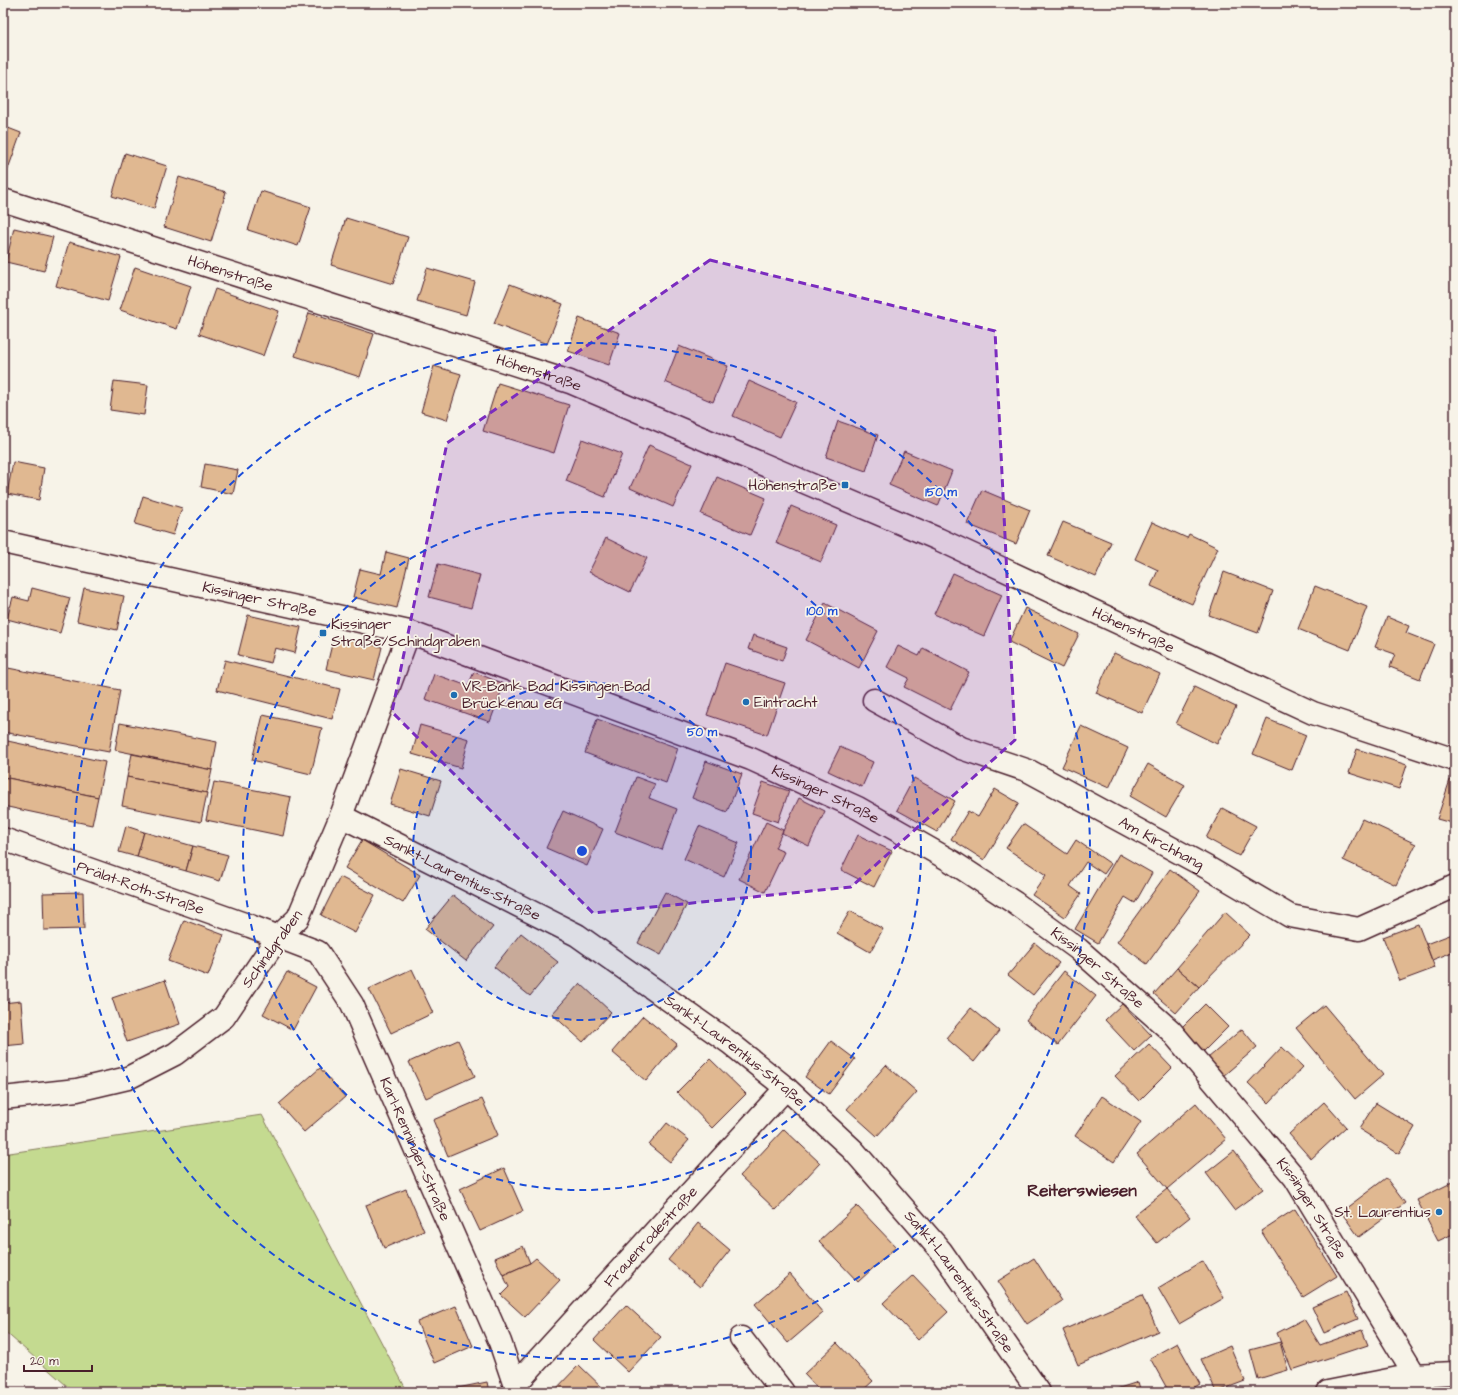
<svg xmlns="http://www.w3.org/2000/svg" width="1458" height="1395" font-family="'Architects Daughter',sans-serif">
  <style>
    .green { fill: #c4da90; stroke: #877c5e }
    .building { fill: #e0b891; stroke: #4a1f2b }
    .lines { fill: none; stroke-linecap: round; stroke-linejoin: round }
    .minor-casing { stroke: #4a1f2b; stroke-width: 25 }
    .tertiary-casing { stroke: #4a1f2b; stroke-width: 25 }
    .minor { stroke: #f7f3e8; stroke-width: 22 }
    .tertiary { stroke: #f7f3e8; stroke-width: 22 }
    .marked { fill: #7b2cbf; fill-opacity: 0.2; stroke: #7b2cbf; stroke-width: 3; stroke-dasharray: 8 5; stroke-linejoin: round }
    .ring { fill: none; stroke: #1d4ed8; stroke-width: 2; stroke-dasharray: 7 5 }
    .poi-dot { fill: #1f6fb2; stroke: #f7f3e8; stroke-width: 1.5 }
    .labels { text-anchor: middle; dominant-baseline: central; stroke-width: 3.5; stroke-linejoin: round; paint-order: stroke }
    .street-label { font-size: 15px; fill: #4a1f2b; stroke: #f7f3e8 }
    .poi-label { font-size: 15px; fill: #4a1f2b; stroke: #f7f3e8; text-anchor: start }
    .quarter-label { font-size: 17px; font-weight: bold; fill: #4a1f2b; stroke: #f7f3e8 }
    .centre { fill: #1d4ed8; stroke: #f7f3e8; stroke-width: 2 }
    .ring-label { font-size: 12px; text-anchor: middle; font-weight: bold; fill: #1d4ed8; stroke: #f7f3e8; stroke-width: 3.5; stroke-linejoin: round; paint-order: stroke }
  </style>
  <rect width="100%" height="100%" fill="#f7f3e8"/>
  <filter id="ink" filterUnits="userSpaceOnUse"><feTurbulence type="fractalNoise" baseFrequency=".025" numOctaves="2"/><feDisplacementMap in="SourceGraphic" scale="8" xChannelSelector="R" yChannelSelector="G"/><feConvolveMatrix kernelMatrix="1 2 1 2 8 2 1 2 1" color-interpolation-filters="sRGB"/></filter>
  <g filter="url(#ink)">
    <path class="green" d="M 262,1115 L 407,1391 L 74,1392 L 3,1330 L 3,1154 Z"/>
    <g class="building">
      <path d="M 3,126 L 21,133 L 4,180 L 3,180 Z"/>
      <path d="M 125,153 L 167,166 L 154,209 L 112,196 Z"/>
      <path d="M 179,177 L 226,192 L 211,242 L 164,227 Z"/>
      <path d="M 261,191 L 311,207 L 298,246 L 248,230 Z"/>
      <path d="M 346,218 L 408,237 L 393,284 L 331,265 Z"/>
      <path d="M 14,228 L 53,237 L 44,271 L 6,262 Z"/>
      <path d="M 69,242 L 121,257 L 108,301 L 56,286 Z"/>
      <path d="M 135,267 L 191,286 L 177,329 L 120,310 Z"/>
      <path d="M 427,268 L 475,282 L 466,315 L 417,301 Z"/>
      <path d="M 510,284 L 563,304 L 547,344 L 494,324 Z"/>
      <path d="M 215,289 L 279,311 L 263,356 L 199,334 Z"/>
      <path d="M 309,313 L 374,334 L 360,377 L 295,356 Z"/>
      <path d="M 579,318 L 620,333 L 609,365 L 568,351 Z"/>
      <path d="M 679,346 L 728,366 L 713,402 L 665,382 Z"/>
      <path d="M 434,366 L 461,374 L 447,420 L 421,412 Z"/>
      <path d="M 114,381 L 148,385 L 144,415 L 110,410 Z"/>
      <path d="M 749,381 L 796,402 L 780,437 L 733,416 Z"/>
      <path d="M 498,383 L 569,405 L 554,453 L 483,431 Z"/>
      <path d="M 838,421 L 878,435 L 866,471 L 826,457 Z"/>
      <path d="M 582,439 L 622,454 L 605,497 L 566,481 Z"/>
      <path d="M 649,445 L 692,464 L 673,507 L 630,488 Z"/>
      <path d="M 904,451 L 952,471 L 938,506 L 889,485 Z"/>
      <path d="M 13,462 L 44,468 L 39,500 L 7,494 Z"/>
      <path d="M 205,464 L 238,470 L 233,494 L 201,487 Z"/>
      <path d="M 717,477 L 766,498 L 750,535 L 701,514 Z"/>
      <path d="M 982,490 L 1030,510 L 1016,544 L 967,524 Z"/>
      <path d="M 143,496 L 182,508 L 173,535 L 135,524 Z"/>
      <path d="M 791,506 L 836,525 L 821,562 L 776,543 Z"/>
      <path d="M 1063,522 L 1111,542 L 1096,577 L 1048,556 Z"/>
      <path d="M 1152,522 L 1187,538 L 1189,534 L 1218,548 L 1192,604 L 1151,586 L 1158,570 L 1135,559 Z"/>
      <path d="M 606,538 L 647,558 L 630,592 L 589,572 Z"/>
      <path d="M 386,552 L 409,558 L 397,608 L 353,597 L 360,569 L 381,574 Z"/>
      <path d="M 438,564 L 480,575 L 471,608 L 429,597 Z"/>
      <path d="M 1224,572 L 1273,591 L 1258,633 L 1209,615 Z"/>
      <path d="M 953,573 L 1002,595 L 984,636 L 934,614 Z"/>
      <path d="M 1315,586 L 1367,607 L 1350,650 L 1298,629 Z"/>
      <path d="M 32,588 L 70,598 L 60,633 L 7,619 L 13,597 L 29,601 Z"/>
      <path d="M 84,588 L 124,596 L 117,630 L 77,621 Z"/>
      <path d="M 825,603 L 878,631 L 859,668 L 806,640 Z"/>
      <path d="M 1025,608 L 1079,634 L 1062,668 L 1009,642 Z"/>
      <path d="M 248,615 L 301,627 L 295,653 L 275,648 L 271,663 L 238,655 Z"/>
      <path d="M 1387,617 L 1409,626 L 1406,633 L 1434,644 L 1420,679 L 1390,667 L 1395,654 L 1375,647 Z"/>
      <path d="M 753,635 L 787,647 L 782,661 L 748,649 Z"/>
      <path d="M 334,636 L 382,647 L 374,680 L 326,669 Z"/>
      <path d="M 898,646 L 919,656 L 923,648 L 969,672 L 950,710 L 904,687 L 909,678 L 887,667 Z"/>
      <path d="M 1114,653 L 1160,674 L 1142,713 L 1096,693 Z"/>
      <path d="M 225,660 L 340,689 L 332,719 L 217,690 Z"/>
      <path d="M 725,663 L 785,683 L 767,735 L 707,715 Z"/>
      <path d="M 3,667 L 120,690 L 109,752 L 3,732 Z"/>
      <path d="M 474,672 L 504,684 L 490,722 L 425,699 L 434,674 L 468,686 Z"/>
      <path d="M 1194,687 L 1236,707 L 1217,744 L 1176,724 Z"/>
      <path d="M 263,715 L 322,728 L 311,774 L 252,760 Z"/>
      <path d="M 597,719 L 678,748 L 666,783 L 585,753 Z"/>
      <path d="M 1267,719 L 1306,735 L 1292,770 L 1253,754 Z"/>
      <path d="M 120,723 L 217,742 L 212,770 L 115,750 Z"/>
      <path d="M 420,725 L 469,739 L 461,768 L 412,754 Z"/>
      <path d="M 1081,726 L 1128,748 L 1109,788 L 1062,767 Z"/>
      <path d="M 3,740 L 105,762 L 98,797 L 3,777 Z"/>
      <path d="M 840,747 L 873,762 L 862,787 L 828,771 Z"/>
      <path d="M 1357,749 L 1407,765 L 1399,789 L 1349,773 Z"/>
      <path d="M 132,754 L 212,770 L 207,793 L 127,777 Z"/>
      <path d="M 706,761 L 742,774 L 727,812 L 692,798 Z"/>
      <path d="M 1148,764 L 1185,785 L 1166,817 L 1130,796 Z"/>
      <path d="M 401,769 L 441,781 L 430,816 L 390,804 Z"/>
      <path d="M 3,777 L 98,797 L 92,825 L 3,806 Z"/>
      <path d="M 127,777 L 207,793 L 201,822 L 122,806 Z"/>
      <path d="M 636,777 L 655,784 L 649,798 L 677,809 L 662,850 L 615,832 Z"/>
      <path d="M 914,778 L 955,801 L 937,832 L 897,810 Z"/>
      <path d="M 1450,780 L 1455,781 L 1455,824 L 1437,819 Z"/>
      <path d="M 214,782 L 291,797 L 283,836 L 206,820 Z"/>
      <path d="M 763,782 L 789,791 L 778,822 L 752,813 Z"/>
      <path d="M 995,789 L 1019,803 L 984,860 L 951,839 L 968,811 L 978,817 Z"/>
      <path d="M 799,798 L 825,811 L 809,846 L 782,833 Z"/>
      <path d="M 1222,808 L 1256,826 L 1239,856 L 1206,838 Z"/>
      <path d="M 563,811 L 603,829 L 587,866 L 546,848 Z"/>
      <path d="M 1362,819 L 1416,844 L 1396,885 L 1343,860 Z"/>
      <path d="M 766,822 L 783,830 L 775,848 L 784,852 L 765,892 L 739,879 Z"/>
      <path d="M 1023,824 L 1067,854 L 1076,840 L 1111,864 L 1104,874 L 1086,862 L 1070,886 L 1081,894 L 1065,917 L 1032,895 L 1046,875 L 1006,848 Z"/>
      <path d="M 126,826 L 144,832 L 137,857 L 119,852 Z"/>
      <path d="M 699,826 L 739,843 L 724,877 L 684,859 Z"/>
      <path d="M 144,832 L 193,846 L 186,871 L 137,857 Z"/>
      <path d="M 858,835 L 892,851 L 874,887 L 841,870 Z"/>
      <path d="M 362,840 L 420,875 L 403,903 L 345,868 Z"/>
      <path d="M 193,846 L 228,855 L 220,881 L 186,871 Z"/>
      <path d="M 1119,854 L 1152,873 L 1135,903 L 1125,897 L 1098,943 L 1075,929 Z"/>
      <path d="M 1170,869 L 1200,891 L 1147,964 L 1117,942 Z"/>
      <path d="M 340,877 L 375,895 L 355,933 L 321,915 Z"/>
      <path d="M 83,892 L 84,929 L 44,930 L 43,893 Z"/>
      <path d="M 665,892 L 687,904 L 661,955 L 638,943 Z"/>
      <path d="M 453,895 L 493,927 L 466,961 L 425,929 Z"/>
      <path d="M 850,911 L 883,929 L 870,952 L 837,933 Z"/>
      <path d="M 1225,912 L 1250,935 L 1199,987 L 1177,968 Z"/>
      <path d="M 184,920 L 224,935 L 208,976 L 168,961 Z"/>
      <path d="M 1418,924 L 1435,968 L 1400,981 L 1383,937 Z"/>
      <path d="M 521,933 L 558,962 L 530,996 L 494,967 Z"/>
      <path d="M 1455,933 L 1455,951 L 1432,960 L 1426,944 Z"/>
      <path d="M 1035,943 L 1059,963 L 1033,995 L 1008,975 Z"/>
      <path d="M 1177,968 L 1199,987 L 1176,1013 L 1154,994 Z"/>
      <path d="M 412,969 L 433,1013 L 391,1033 L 369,989 Z"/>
      <path d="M 1064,971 L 1096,996 L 1058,1045 L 1026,1020 Z"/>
      <path d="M 287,972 L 316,987 L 293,1030 L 263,1014 Z"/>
      <path d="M 165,980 L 180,1024 L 127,1042 L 112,998 Z"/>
      <path d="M 580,983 L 611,1012 L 583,1042 L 552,1014 Z"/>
      <path d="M 21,1001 L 24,1044 L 3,1046 L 3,1003 Z"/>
      <path d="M 1122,1004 L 1151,1035 L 1134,1051 L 1105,1020 Z"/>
      <path d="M 1205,1004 L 1228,1027 L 1204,1051 L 1181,1028 Z"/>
      <path d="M 1324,1005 L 1383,1075 L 1355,1099 L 1296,1028 Z"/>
      <path d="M 971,1008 L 999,1031 L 974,1062 L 946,1038 Z"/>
      <path d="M 643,1016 L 677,1044 L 646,1081 L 612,1052 Z"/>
      <path d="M 1242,1029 L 1257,1047 L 1223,1076 L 1208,1058 Z"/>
      <path d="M 458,1040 L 475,1076 L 426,1098 L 409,1062 Z"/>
      <path d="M 831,1041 L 855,1059 L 829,1094 L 805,1077 Z"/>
      <path d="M 1149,1044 L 1172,1068 L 1139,1101 L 1115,1076 Z"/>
      <path d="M 1282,1047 L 1303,1067 L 1269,1103 L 1248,1083 Z"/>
      <path d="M 710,1059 L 746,1094 L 712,1128 L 677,1092 Z"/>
      <path d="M 886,1065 L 917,1092 L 877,1136 L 847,1109 Z"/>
      <path d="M 320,1068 L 345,1097 L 304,1132 L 279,1104 Z"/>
      <path d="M 1102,1096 L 1141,1122 L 1114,1162 L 1075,1136 Z"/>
      <path d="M 482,1099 L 498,1135 L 448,1156 L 433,1120 Z"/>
      <path d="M 1324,1102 L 1346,1127 L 1311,1159 L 1289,1134 Z"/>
      <path d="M 1196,1103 L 1226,1139 L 1167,1189 L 1137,1154 Z"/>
      <path d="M 1376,1103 L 1415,1127 L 1399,1154 L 1359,1129 Z"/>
      <path d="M 667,1123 L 689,1140 L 670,1162 L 649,1145 Z"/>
      <path d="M 784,1129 L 820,1163 L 776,1210 L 740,1176 Z"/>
      <path d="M 1234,1151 L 1263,1189 L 1234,1210 L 1206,1173 Z"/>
      <path d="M 504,1168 L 523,1211 L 480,1231 L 460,1189 Z"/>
      <path d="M 1386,1178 L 1405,1203 L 1359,1237 L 1341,1212 Z"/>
      <path d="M 1455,1181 L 1455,1233 L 1438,1241 L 1417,1200 Z"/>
      <path d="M 406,1189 L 424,1231 L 384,1248 L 366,1205 Z"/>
      <path d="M 1167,1189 L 1190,1217 L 1157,1243 L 1134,1215 Z"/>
      <path d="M 857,1206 L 896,1247 L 858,1282 L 819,1241 Z"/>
      <path d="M 1295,1209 L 1337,1276 L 1303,1297 L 1261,1231 Z"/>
      <path d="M 698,1223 L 730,1250 L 700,1287 L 668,1260 Z"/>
      <path d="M 523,1246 L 530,1263 L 503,1275 L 495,1258 Z"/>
      <path d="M 536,1258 L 560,1280 L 525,1317 L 501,1295 L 509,1287 L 503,1275 L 530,1263 Z"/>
      <path d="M 1034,1258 L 1062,1301 L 1027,1324 L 998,1281 Z"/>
      <path d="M 1203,1261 L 1224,1298 L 1179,1324 L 1158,1288 Z"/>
      <path d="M 790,1274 L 823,1313 L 788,1343 L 755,1304 Z"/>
      <path d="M 913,1275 L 948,1312 L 918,1340 L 883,1303 Z"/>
      <path d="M 1346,1292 L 1358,1319 L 1324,1333 L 1312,1307 Z"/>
      <path d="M 1142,1295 L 1158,1331 L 1078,1365 L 1063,1330 Z"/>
      <path d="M 626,1305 L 661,1337 L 628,1372 L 594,1340 Z"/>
      <path d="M 456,1306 L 473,1346 L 434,1363 L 417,1322 Z"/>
      <path d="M 1304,1319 L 1320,1345 L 1362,1330 L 1368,1345 L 1292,1370 L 1277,1333 Z"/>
      <path d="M 1280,1342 L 1288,1370 L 1258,1379 L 1250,1350 Z"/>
      <path d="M 837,1343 L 873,1381 L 861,1392 L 821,1392 L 804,1374 Z"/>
      <path d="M 1177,1343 L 1200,1384 L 1186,1392 L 1169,1392 L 1150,1358 Z"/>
      <path d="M 1230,1346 L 1245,1381 L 1216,1392 L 1201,1359 Z"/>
      <path d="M 579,1365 L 607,1392 L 553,1392 Z"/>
      <path d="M 487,1382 L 489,1392 L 443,1392 L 443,1391 Z"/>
      <path d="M 1138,1382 L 1141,1392 L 1107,1392 Z"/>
    </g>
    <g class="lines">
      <g class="minor-casing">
        <g id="minor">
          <path id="s1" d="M 3,200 L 570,382 L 938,539 L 1313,713 L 1455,760"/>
          <path id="s2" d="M 874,700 L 961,748 L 1029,771 L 1208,868 L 1290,916 L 1359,929 L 1455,886"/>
          <path id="s3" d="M 341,816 L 577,935 L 730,1043 L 786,1088 L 853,1150 L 941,1251 L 1039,1392"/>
          <path id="s4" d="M 3,839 L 250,926 L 318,952 L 352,1004 L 500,1342 L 517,1392"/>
          <path d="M 3,1098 L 77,1090 L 128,1078 L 175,1054 L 224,1017 L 278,937 L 298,918 L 341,816 L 409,632"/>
          <path d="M 741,1338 L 783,1392"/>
          <path d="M 1414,1375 L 1455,1373"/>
          <path id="s5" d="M 515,1385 L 786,1088"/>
        </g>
      </g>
      <g class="tertiary-casing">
        <g id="tertiary">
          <path id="s6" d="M 3,542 L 409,632 L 751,759 L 858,808 L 951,861 L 1015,903 L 1078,949 L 1171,1031 L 1295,1178 L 1425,1392"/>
          <path d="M 1328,1392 L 1414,1375"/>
        </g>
      </g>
      <use href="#minor" class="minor"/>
      <use href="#tertiary" class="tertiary"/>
    </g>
  </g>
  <path class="marked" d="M 710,260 L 995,331 L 1015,740 L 851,887 L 593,913 L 392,712 L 447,443 Z"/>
  <circle cx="582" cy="851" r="169" fill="#1d4ed8" fill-opacity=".12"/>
  <g class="ring">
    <circle cx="582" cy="851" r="169"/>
    <circle cx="582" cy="851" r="339"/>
    <circle cx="582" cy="851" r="508"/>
  </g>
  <g class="poi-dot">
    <rect x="841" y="481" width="8" height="8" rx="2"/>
    <rect x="319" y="629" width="8" height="8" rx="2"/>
    <circle cx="454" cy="695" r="4"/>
    <circle cx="746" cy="702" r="4"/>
    <circle cx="1439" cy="1212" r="4"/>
  </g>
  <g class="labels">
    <g class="street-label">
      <text stroke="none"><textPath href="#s1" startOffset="239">Höhenstraße</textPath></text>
      <text stroke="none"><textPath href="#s1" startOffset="563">Höhenstraße</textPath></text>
      <text stroke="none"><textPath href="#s6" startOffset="263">Kissinger Straße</textPath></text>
      <text stroke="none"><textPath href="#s1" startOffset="1211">Höhenstraße</textPath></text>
      <text stroke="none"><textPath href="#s6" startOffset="863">Kissinger Straße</textPath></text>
      <text stroke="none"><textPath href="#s2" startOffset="322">Am Kirchhang</textPath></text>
      <text stroke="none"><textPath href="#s3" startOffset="136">Sankt-Laurentius-Straße</textPath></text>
      <text stroke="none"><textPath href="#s4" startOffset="146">Prälat-Roth-Straße</textPath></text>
      <text transform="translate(272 949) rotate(-54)">Schindgraben</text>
      <text stroke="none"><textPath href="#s6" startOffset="1187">Kissinger Straße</textPath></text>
      <text stroke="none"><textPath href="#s3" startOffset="460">Sankt-Laurentius-Straße</textPath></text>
      <text stroke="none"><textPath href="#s4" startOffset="555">Karl-Renninger-Straße</textPath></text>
      <text stroke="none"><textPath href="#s6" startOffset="1511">Kissinger Straße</textPath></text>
      <text stroke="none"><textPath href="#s5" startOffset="201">Frauenrodestraße</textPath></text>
      <text stroke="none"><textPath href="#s3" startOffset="784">Sankt-Laurentius-Straße</textPath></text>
    </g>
    <g class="poi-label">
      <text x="837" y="485" text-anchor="end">Höhenstraße</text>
      <text x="331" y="624">Kissinger<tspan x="331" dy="17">Straße/Schindgraben</tspan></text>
      <text x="462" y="686">VR-Bank Bad Kissingen-Bad<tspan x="462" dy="17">Brückenau eG</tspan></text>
      <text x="754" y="702">Eintracht</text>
      <text x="1431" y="1212" text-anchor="end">St. Laurentius</text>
    </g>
    <g class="quarter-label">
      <text x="1082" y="1191">Reiterswiesen</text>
    </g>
  </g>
  <circle cx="582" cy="851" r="6" class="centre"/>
  <g class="ring-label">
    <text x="941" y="496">150 m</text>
    <text x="822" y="615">100 m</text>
    <text x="702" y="736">50 m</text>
  </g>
  <rect width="1458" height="1395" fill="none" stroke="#f7f3e8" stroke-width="16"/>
  <rect x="8" y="8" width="1442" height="1379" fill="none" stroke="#4a1f2b" stroke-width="1.5" filter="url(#ink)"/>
  <path d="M24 1365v6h68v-6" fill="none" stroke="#4a1f2b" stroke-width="2"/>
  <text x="30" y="1365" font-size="12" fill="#4a1f2b" stroke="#f7f3e8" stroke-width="3" paint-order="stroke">20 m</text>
</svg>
